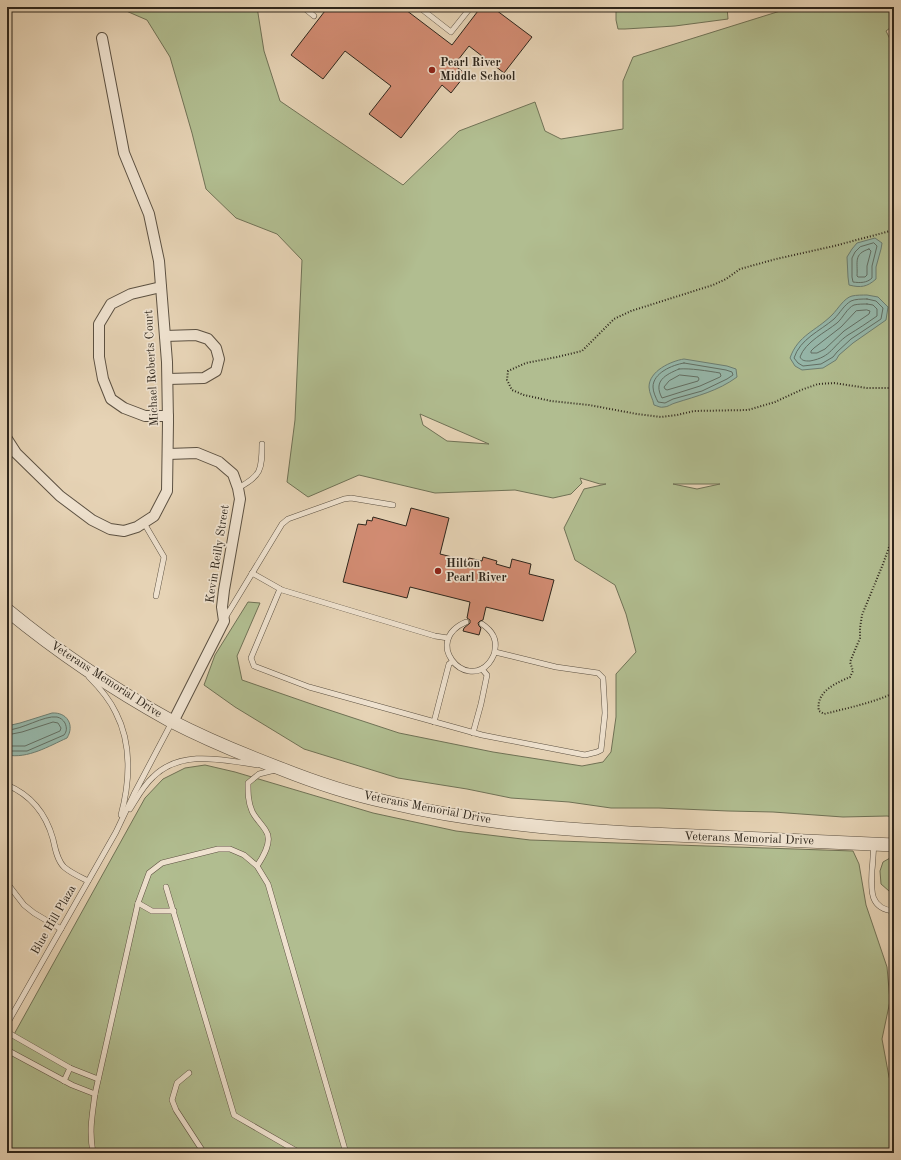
<svg xmlns="http://www.w3.org/2000/svg" width="901" height="1160" font-family="'Old Standard TT',serif">
  <style>
    .green { fill: #b1bd90; stroke: #707256; fill-rule: evenodd }
    .water { fill: #96b8ab; stroke: #6c7e72 }
    .lines { fill: none; stroke-linecap: round; stroke-linejoin: round }
    .shore { stroke: #626f64; stroke-width: 1 }
    .building { fill: #d28c73; stroke: #2e261c }
    .service-casing { stroke: #5c5142; stroke-width: 6 }
    .minor-casing { stroke: #5c5142; stroke-width: 12 }
    .tertiary-casing { stroke: #5c5142; stroke-width: 14 }
    .path { stroke: #2e261c; stroke-width: 2; stroke-dasharray: 1 2; stroke-linecap: butt }
    .service { stroke: #efe2cf; stroke-width: 5 }
    .minor { stroke: #efe2cf; stroke-width: 10 }
    .tertiary { stroke: #efe2cf; stroke-width: 13 }
    .poi-dot { fill: #8f2418; stroke: #efe2cf; stroke-width: 1.5 }
    .labels { text-anchor: middle; dominant-baseline: central; stroke-width: 3.5; stroke-linejoin: round; paint-order: stroke }
    .poi-label { font-size: 12px; font-weight: bold; fill: #2e261c; stroke: #efe2cf; text-anchor: start }
    .street-label { font-size: 12px; fill: #2e261c; stroke: #efe2cf }
  </style>
  <rect width="100%" height="100%" fill="#e6d3b5"/>
  <filter id="stains"><feTurbulence type="fractalNoise" baseFrequency=".005" numOctaves="4"/><feColorMatrix values="0 0 0 0 .2 0 0 0 0 .09 0 0 0 0 .02 0 0 0 .5 -.17"/></filter>
  <radialGradient id="worn" r=".72"><stop offset=".6" stop-color="#630" stop-opacity="0"/><stop offset="1" stop-color="#630" stop-opacity=".3"/></radialGradient>
  <g class="green">
    <path d="M 117,7 L 257,7 L 264,51 L 280,101 L 403,185 L 459,131 L 535,102 L 545,131 L 561,139 L 623,129 L 623,81 L 633,57 L 793,7 L 894,7 L 894,25 L 886,31 L 894,47 L 894,817 L 887,816 L 843,817 L 773,812 L 728,811 L 659,808 L 611,808 L 569,802 L 511,798 L 467,789 L 398,778 L 304,749 L 235,707 L 204,685 L 215,655 L 248,602 L 260,603 L 237,656 L 242,680 L 317,706 L 399,733 L 493,752 L 582,766 L 603,762 L 611,752 L 616,717 L 616,674 L 636,652 L 626,614 L 615,585 L 575,560 L 564,528 L 584,489 L 606,484 L 600,484 L 580,478 L 582,483 L 571,494 L 553,498 L 515,490 L 435,493 L 359,475 L 308,497 L 287,482 L 295,420 L 302,260 L 277,234 L 236,218 L 206,189 L 192,133 L 170,57 L 147,20 ZM 420,414 L 489,444 L 447,441 L 423,425 ZM 673,484 L 720,484 L 697,489 Z"/>
    <path d="M 616,7 L 727,7 L 728,19 L 675,26 L 625,29 L 618,29 L 616,20 Z"/>
    <path d="M 205,765 L 235,772 L 373,813 L 456,831 L 530,840 L 853,851 L 859,864 L 866,905 L 887,967 L 890,1001 L 882,1039 L 889,1077 L 894,1091 L 894,1153 L 7,1153 L 7,1047 L 145,798 L 163,779 L 185,768 Z"/>
    <path d="M 890,858 L 894,858 L 894,891 L 889,891 L 881,884 L 880,871 L 883,862 Z"/>
  </g>
  <g class="water">
    <path d="M 875,238 L 882,243 L 881,249 L 876,267 L 876,279 C 867,287 861,288 849,285 L 848,277 L 847,257 L 852,249 L 857,243 Z"/>
    <path d="M 867,295 L 878,297 L 888,307 L 886,320 L 853,343 L 839,355 L 836,360 L 823,368 L 802,370 L 795,366 L 790,358 C 798,335 816,331 832,315 C 838,309 844,298 852,296 C 856,295 863,295 867,295 Z"/>
    <path d="M 684,359 L 727,366 L 736,369 L 737,377 C 718,391 697,396 675,403 C 671,404 668,407 664,407 C 660,408 658,406 654,405 C 653,399 649,393 649,387 C 649,371 671,361 684,359 Z"/>
    <path d="M 52,713 C 67,712 75,725 67,738 C 49,746 28,759 7,755 L 7,726 L 20,723 Z"/>
  </g>
  <g class="lines">
    <g class="shore">
      <path d="M 874,243 L 877,246 L 872,266 L 872,278 C 867,283 860,283 853,282 L 852,277 L 852,258 L 855,252 L 860,247 Z"/>
      <path d="M 869,249 L 871,251 L 867,266 L 867,275 L 865,277 L 858,277 L 857,276 C 858,262 853,254 869,249 Z"/>
      <path d="M 867,299 L 876,301 L 883,308 L 881,319 L 851,339 L 837,352 L 833,357 L 821,364 L 803,366 L 798,363 L 794,358 C 800,339 820,331 834,319 C 840,313 844,305 851,301 C 855,299 862,299 867,299 Z"/>
      <path d="M 867,304 L 873,305 L 877,309 L 877,316 C 867,323 858,329 848,335 C 832,346 832,357 810,361 C 805,361 802,361 800,357 C 805,342 826,332 837,323 C 843,318 847,308 854,305 C 858,304 863,304 867,304 Z"/>
      <path d="M 867,310 L 870,311 L 869,314 L 844,331 L 825,349 L 817,353 L 811,353 L 811,351 L 814,348 L 841,327 L 856,311 Z"/>
      <path d="M 684,363 L 726,370 L 732,372 L 733,375 L 727,379 L 702,391 L 673,399 L 665,403 L 658,402 C 656,398 653,392 653,387 C 653,373 672,365 684,363 Z"/>
      <path d="M 679,369 C 690,368 708,371 720,373 L 721,376 L 720,377 L 700,386 L 662,398 C 653,381 665,375 679,369 Z"/>
      <path d="M 680,375 L 698,377 L 699,379 L 698,381 L 667,390 L 665,389 L 664,387 L 669,381 Z"/>
      <path d="M 7,730 C 22,730 44,715 57,717 C 61,718 63,720 65,723 C 67,728 67,731 64,735 L 27,751 L 7,751"/>
      <path d="M 7,735 L 22,732 L 53,722 L 58,723 L 61,728 L 60,731 L 25,746 L 7,746"/>
    </g>
  </g>
  <g class="building">
    <path d="M 328,7 L 402,7 L 452,45 L 481,7 L 492,7 L 532,37 L 504,73 L 469,46 L 454,65 L 466,74 L 451,93 L 442,85 L 401,138 L 369,114 L 391,86 L 345,51 L 323,79 L 291,55 Z"/>
    <path d="M 411,508 L 449,518 L 440,554 L 468,561 L 469,558 L 482,561 L 483,557 L 497,561 L 496,564 L 510,568 L 512,559 L 531,564 L 529,574 L 554,580 L 543,621 L 486,607 L 483,620 L 480,621 L 478,623 L 479,626 L 481,628 L 479,635 L 463,631 L 464,628 L 470,623 L 470,620 L 467,618 L 470,602 L 410,587 L 407,598 L 343,582 L 358,524 L 366,525 L 367,520 L 372,521 L 373,517 L 406,526 Z"/>
  </g>
  <g class="lines">
    <g class="service-casing">
      <g id="service">
        <path d="M 303,7 L 314,16"/>
        <path d="M 419,7 L 451,32 L 471,7"/>
        <path d="M 238,488 C 261,476 262,470 262,444"/>
        <path d="M 144,523 L 164,557 L 156,596"/>
        <path d="M 252,573 L 282,590 L 435,636 L 448,638"/>
        <path d="M 280,589 L 251,658 L 254,666 L 309,687 L 482,735 L 585,755 L 597,752 L 601,750 L 605,713 L 603,678 L 598,673 L 556,667 L 495,652"/>
        <path d="M 225,618 L 282,524 L 288,519 L 344,499 L 351,498 L 393,505"/>
        <path d="M 466,622 C 422,641 465,691 489,663 C 492,659 495,654 495,649 C 497,638 491,630 482,624"/>
        <path d="M 89,677 C 99,687 110,700 116,713 C 132,744 130,782 121,815"/>
        <path d="M 434,722 L 449,664 L 452,662"/>
        <path d="M 473,733 L 481,704 L 487,675 L 482,669"/>
        <path d="M 7,785 C 31,795 46,814 53,839 C 55,848 57,860 64,867 C 71,873 80,877 88,881"/>
        <path d="M 130,809 C 137,798 143,786 153,777 C 181,749 223,760 258,765"/>
        <path d="M 874,845 C 873,853 873,862 872,870 C 871,889 869,909 894,911"/>
        <path d="M 257,866 C 263,857 273,841 266,831 C 262,824 255,818 252,811 C 248,802 248,793 248,783 L 259,774 L 275,770"/>
        <path d="M 7,883 L 24,905 L 34,913 L 61,929"/>
        <path d="M 166,887 L 234,1115 L 300,1153"/>
        <path d="M 138,903 L 152,911 L 174,911"/>
        <path d="M 7,1024 L 116,832 L 134,794 L 172,722"/>
        <path d="M 7,1032 L 70,1068 L 98,1079"/>
        <path d="M 7,1050 L 72,1085 L 95,1094"/>
        <path d="M 189,1073 L 177,1083 L 172,1100 L 176,1110 L 204,1153"/>
        <path d="M 64,1081 L 70,1068"/>
        <path d="M 93,1153 C 89,1131 92,1116 95,1094 L 138,903 L 149,873 L 162,863 L 218,849 L 230,849 L 244,855 L 257,866 L 268,884 L 346,1153"/>
      </g>
    </g>
    <g class="minor-casing">
      <g id="minor">
        <path d="M 161,287 L 131,294 L 111,304 L 99,324 L 99,357 L 103,379 L 111,399 L 124,408 L 145,416 L 168,416"/>
        <path d="M 165,336 L 196,335 L 208,339 L 216,348 L 219,359 L 216,371 L 204,378 L 168,379"/>
        <path d="M 7,439 L 16,453 L 60,496 L 92,520 L 110,529 L 124,531 L 137,527 L 154,516 L 167,491 L 168,422 L 167,362 L 159,261 L 149,214 L 124,153 L 102,38"/>
        <path d="M 168,454 L 197,453 L 219,462 L 233,474 L 238,488 L 240,499 L 224,590 L 222,607 L 224,621 L 173,722"/>
      </g>
    </g>
    <g class="tertiary-casing">
      <path id="tertiary" d="M 7,610 C 58,652 113,689 171,721 C 206,739 242,754 279,768 C 314,782 350,794 387,802 C 488,826 592,832 696,836 C 762,839 828,842 894,845"/>
    </g>
    <g class="path">
      <path d="M 894,230 L 834,246 L 776,259 L 740,269 L 726,279 L 713,285 L 631,311 L 614,319 L 582,351 L 557,357 L 526,363 L 508,371 L 507,380 L 512,390 L 524,395 L 551,401 L 589,405 L 637,414 L 661,417 L 677,415 L 694,411 L 748,410 L 775,402 L 801,390 L 818,384 L 834,383 L 867,388 L 894,388"/>
      <path d="M 894,533 L 883,564 L 862,615 L 860,628 L 860,638 L 850,662 L 853,671 L 850,677 C 836,683 815,692 819,711 L 824,714 C 848,708 872,703 894,693"/>
    </g>
    <use href="#service" class="service"/>
    <use href="#minor" class="minor"/>
    <use href="#tertiary" class="tertiary"/>
  </g>
  <g class="poi-dot">
    <circle cx="432" cy="70" r="4"/>
    <circle cx="438" cy="571" r="4"/>
  </g>
  <g class="labels">
    <g class="poi-label">
      <text x="440" y="63">Pearl River<tspan x="440" dy="14">Middle School</tspan></text>
      <text x="446" y="564">Hilton<tspan x="446" dy="14">Pearl River</tspan></text>
    </g>
    <g class="street-label">
      <text transform="translate(152 368) rotate(-93)">Michael Roberts Court</text>
      <text transform="translate(218 554) rotate(-81)">Kevin Reilly Street</text>
      <text transform="translate(106 680) rotate(33)">Veterans Memorial Drive</text>
      <text transform="translate(427 808) rotate(11)">Veterans Memorial Drive</text>
      <text transform="translate(749 839) rotate(2)">Veterans Memorial Drive</text>
      <text transform="translate(54 920) rotate(-60)">Blue Hill Plaza</text>
    </g>
  </g>
  <rect width="901" height="1160" fill="none" stroke="#e6d3b5" stroke-width="24"/>
  <rect x="8" y="8" width="885" height="1144" fill="none" stroke="#2e261c" stroke-width="2"/>
  <rect x="12" y="12" width="877" height="1136" fill="none" stroke="#2e261c"/>
  <rect width="100%" height="100%" filter="url(#stains)"/>
  <rect width="100%" height="100%" fill="url(#worn)"/>
</svg>
